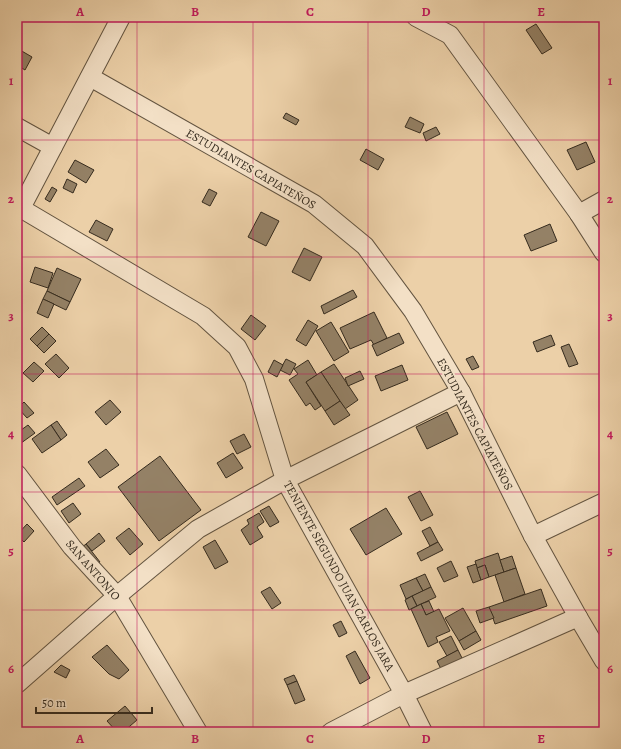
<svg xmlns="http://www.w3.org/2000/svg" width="621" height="749" font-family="Alegreya,serif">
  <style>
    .building { fill: #948166; stroke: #352b1e }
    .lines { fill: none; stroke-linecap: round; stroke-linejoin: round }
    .minor-casing { stroke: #635440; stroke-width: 20 }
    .minor { stroke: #f3e0c6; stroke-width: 18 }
    .grid { fill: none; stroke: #c2185b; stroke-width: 1; stroke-opacity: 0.55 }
    .labels { text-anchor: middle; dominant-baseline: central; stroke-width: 3.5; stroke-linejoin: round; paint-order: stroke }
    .street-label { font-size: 12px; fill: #352b1e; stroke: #f3e0c6 }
    .neatline { fill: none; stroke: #c2185b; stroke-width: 1.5 }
    .grid-label { font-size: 13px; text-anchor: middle; font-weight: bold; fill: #c2185b }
  </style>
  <rect width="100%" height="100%" fill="#ecd0a8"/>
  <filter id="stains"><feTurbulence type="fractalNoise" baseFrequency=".005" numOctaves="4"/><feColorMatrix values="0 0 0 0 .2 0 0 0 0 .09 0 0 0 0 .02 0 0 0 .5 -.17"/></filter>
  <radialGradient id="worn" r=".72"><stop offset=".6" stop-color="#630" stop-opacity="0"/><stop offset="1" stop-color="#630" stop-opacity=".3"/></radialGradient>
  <g class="building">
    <path d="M 536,24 L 552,48 L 542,54 L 526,30 Z"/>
    <path d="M 20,50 L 32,57 L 25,70 L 17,65 L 17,55 Z"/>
    <path d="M 286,113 L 299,120 L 296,125 L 283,118 Z"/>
    <path d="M 410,117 L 424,124 L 420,133 L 405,127 Z"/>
    <path d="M 436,127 L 440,134 L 426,141 L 423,133 Z"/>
    <path d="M 586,142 L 595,162 L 577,170 L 567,150 Z"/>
    <path d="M 366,149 L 384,159 L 378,170 L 360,160 Z"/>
    <path d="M 75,160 L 94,170 L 86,183 L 68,172 Z"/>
    <path d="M 67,179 L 77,184 L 73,193 L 63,188 Z"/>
    <path d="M 52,187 L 57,190 L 50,202 L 45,199 Z"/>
    <path d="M 209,189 L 217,193 L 210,206 L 202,202 Z"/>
    <path d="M 261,212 L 279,221 L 266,246 L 248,237 Z"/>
    <path d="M 96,220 L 113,229 L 107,241 L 89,232 Z"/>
    <path d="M 550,224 L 557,241 L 531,251 L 524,235 Z"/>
    <path d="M 304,248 L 322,257 L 310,281 L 292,272 Z"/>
    <path d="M 35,267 L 53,273 L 48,288 L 30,282 Z"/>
    <path d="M 57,268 L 81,279 L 70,302 L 47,291 Z"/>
    <path d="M 353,290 L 357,297 L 324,314 L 321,306 Z"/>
    <path d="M 47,291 L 70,302 L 66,310 L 43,299 Z"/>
    <path d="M 43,299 L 54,304 L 48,318 L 37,313 Z"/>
    <path d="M 374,312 L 387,338 L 374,345 L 371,340 L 350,349 L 340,328 Z"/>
    <path d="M 251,315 L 266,326 L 255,340 L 241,329 Z"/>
    <path d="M 308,320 L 318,326 L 306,346 L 296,340 Z"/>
    <path d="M 331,322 L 349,352 L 334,361 L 316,331 Z"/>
    <path d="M 42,327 L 49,334 L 37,346 L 30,339 Z"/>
    <path d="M 399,333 L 404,343 L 377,356 L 372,345 Z"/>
    <path d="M 49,334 L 56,341 L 44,353 L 37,346 Z"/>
    <path d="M 551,335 L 555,345 L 537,352 L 533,342 Z"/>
    <path d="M 569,344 L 578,364 L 569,367 L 561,347 Z"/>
    <path d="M 56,354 L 69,368 L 59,378 L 45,364 Z"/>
    <path d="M 473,356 L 479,367 L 472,370 L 466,359 Z"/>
    <path d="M 286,359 L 296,364 L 290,375 L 280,370 Z"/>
    <path d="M 274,360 L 283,365 L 277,377 L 268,372 Z"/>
    <path d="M 308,360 L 317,375 L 306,382 L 321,406 L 315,410 L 310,403 L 306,406 L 289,380 L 298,374 L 294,369 Z"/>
    <path d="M 34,362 L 44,371 L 33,382 L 23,373 Z"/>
    <path d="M 334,364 L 358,400 L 345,409 L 321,372 Z"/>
    <path d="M 402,365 L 408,380 L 381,391 L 375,376 Z"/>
    <path d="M 360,371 L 364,379 L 348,386 L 345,378 Z"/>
    <path d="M 321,372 L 340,401 L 325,411 L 306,382 Z"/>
    <path d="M 110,400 L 121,412 L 106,425 L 95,412 Z"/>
    <path d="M 340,401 L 350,415 L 334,425 L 325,411 Z"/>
    <path d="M 24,402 L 34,413 L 27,418 L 18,408 Z"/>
    <path d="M 447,412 L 458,434 L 427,449 L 416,427 Z"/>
    <path d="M 57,421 L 67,435 L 61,440 L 51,425 Z"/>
    <path d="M 28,425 L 35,433 L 17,446 L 17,433 Z"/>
    <path d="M 51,425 L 61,440 L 42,453 L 32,439 Z"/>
    <path d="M 244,434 L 251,447 L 237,454 L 230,441 Z"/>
    <path d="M 106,449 L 119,465 L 100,478 L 88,462 Z"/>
    <path d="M 233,453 L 243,468 L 226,478 L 217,463 Z"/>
    <path d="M 160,456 L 201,510 L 159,541 L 118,487 Z"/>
    <path d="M 79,478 L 85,486 L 57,505 L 52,497 Z"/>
    <path d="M 420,491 L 433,515 L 421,521 L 408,497 Z"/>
    <path d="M 73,503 L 81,514 L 69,523 L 61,511 Z"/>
    <path d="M 269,506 L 279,522 L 270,527 L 260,511 Z"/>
    <path d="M 386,508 L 402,534 L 366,555 L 350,529 Z"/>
    <path d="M 259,513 L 264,522 L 257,527 L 263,537 L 250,545 L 241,530 L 249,524 L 247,520 Z"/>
    <path d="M 27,524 L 34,531 L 24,542 L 17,535 Z"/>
    <path d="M 430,527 L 438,542 L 430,546 L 422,531 Z"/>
    <path d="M 129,528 L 143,544 L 130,555 L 116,538 Z"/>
    <path d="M 99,533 L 105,541 L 92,551 L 86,544 Z"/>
    <path d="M 215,540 L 228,562 L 215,569 L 203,547 Z"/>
    <path d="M 438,542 L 443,550 L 421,561 L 417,553 Z"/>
    <path d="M 86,544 L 100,562 L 96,566 L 81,548 Z"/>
    <path d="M 498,553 L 504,572 L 489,577 L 485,565 L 477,568 L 475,561 Z"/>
    <path d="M 512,556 L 516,568 L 504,572 L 500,560 Z"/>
    <path d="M 451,561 L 458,576 L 444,582 L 437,568 Z"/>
    <path d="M 476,564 L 481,580 L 473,583 L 467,567 Z"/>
    <path d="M 485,565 L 489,577 L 481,580 L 477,568 Z"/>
    <path d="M 516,568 L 525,594 L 504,602 L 495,575 Z"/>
    <path d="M 425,574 L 431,587 L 423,591 L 416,578 Z"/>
    <path d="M 416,578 L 423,591 L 406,599 L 400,585 Z"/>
    <path d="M 270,587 L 281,603 L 272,609 L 261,592 Z"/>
    <path d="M 431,587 L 436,597 L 417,606 L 412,596 Z"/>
    <path d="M 541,589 L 547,606 L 495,624 L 489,607 Z"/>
    <path d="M 412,596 L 417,606 L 409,610 L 405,600 Z"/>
    <path d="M 429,601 L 434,612 L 426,615 L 421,604 Z"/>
    <path d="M 421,604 L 426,615 L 439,609 L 450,631 L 436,637 L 438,642 L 428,647 L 411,609 Z"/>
    <path d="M 489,607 L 494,618 L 480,623 L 476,611 Z"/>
    <path d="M 463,608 L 476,631 L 459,641 L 445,618 Z"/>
    <path d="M 341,621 L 347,633 L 339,637 L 333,625 Z"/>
    <path d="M 476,631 L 481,640 L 464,650 L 459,641 Z"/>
    <path d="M 451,636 L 458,650 L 447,656 L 439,642 Z"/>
    <path d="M 107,645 L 129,670 L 119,679 L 109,674 L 92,657 Z"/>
    <path d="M 458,650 L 462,658 L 441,669 L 437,661 Z"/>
    <path d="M 355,651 L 370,678 L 360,684 L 346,656 Z"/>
    <path d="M 61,665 L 70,670 L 66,678 L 54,672 Z"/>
    <path d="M 294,675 L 297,681 L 287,685 L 284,679 Z"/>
    <path d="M 297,681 L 305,700 L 295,704 L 287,685 Z"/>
    <path d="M 125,706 L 137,720 L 123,732 L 117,732 L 107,721 Z"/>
  </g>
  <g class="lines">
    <g class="minor-casing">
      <g id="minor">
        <path d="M 416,17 L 450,35 L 579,214 L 604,253"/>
        <path d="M 90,77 L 314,204 L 365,246 L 413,311 L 461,392 L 533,536 L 578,617 L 604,661"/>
        <path d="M 17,127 L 53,147"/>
        <path d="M 17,206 L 203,316 L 237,347 L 254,379 L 285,480 L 404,694 L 423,732"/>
        <path d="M 21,208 L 121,17"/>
        <path d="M 579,214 L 604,200"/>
        <path d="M 17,474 L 72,547 L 117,596 L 198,732"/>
        <path d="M 533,536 L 604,502"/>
        <path d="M 17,684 L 117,596 L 198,529 L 285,480 L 461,392"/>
        <path d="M 331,732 L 404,694 L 578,617"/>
      </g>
    </g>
    <use href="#minor" class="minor"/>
  </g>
  <path class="grid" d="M 137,17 L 137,732M 253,17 L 253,732M 368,17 L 368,732M 484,17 L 484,732M 17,140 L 604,140M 17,257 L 604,257M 17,374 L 604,374M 17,492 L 604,492M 17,610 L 604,610"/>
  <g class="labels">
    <g class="street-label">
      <text transform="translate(251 169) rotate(30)">ESTUDIANTES CAPIATEÑOS</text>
      <text transform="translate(475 424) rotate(62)">ESTUDIANTES CAPIATEÑOS</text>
      <text transform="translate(93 570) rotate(49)">SAN ANTONIO</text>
      <text transform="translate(339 576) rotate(61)">TENIENTE SEGUNDO JUAN CARLOS JARA</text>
    </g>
  </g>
  <rect width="621" height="749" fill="none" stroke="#ecd0a8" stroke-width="44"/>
  <path d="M36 707v6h116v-6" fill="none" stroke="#352b1e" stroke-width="2"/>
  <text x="42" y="707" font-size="12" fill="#352b1e" stroke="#f3e0c6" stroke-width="3" paint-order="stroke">50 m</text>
  <rect x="22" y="22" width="577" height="705" class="neatline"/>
  <g class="grid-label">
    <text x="80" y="16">A</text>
    <text x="195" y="16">B</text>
    <text x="310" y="16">C</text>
    <text x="426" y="16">D</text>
    <text x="541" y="16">E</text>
    <text x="11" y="85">1</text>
    <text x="610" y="85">1</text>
    <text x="11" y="203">2</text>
    <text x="610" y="203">2</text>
    <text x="11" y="320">3</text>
    <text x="610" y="320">3</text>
    <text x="11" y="438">4</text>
    <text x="610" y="438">4</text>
    <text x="11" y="555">5</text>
    <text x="610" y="555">5</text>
    <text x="11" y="673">6</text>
    <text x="610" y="673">6</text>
    <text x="80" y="743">A</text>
    <text x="195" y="743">B</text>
    <text x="310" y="743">C</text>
    <text x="426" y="743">D</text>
    <text x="541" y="743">E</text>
  </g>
  <rect width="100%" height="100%" filter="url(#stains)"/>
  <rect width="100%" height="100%" fill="url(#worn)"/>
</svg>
